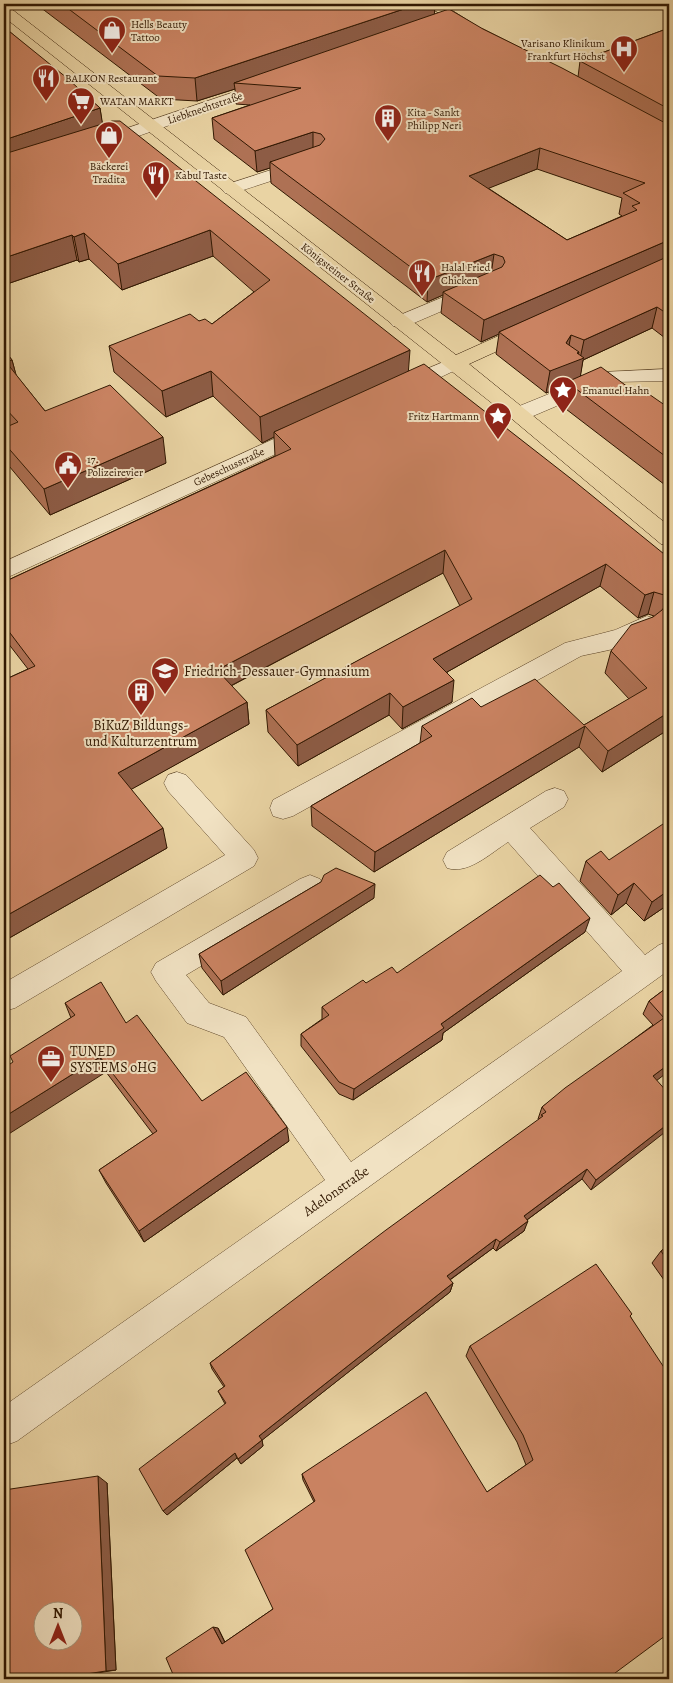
<svg xmlns="http://www.w3.org/2000/svg" width="673" height="1683" font-family="Alegreya,serif">
  <style>
    .lines { fill: none; stroke-linecap: round; stroke-linejoin: round }
    .minor-casing { stroke: #5f472a; stroke-width: 1 }
    .major-casing { stroke: #311802; stroke-width: 1 }
    .minor { fill: #f1e2c3; fill-rule: evenodd }
    .major { fill: #e9d3a3; fill-rule: evenodd }
    .wall { fill: #ae7154; stroke: #311802; fill-rule: evenodd }
    .shaded-wall { fill: #8d5c45; stroke: #311802 }
    .building { fill: #ca8362; stroke: #311802; fill-rule: evenodd }
    .labels { text-anchor: middle; dominant-baseline: central; stroke-width: 4; stroke-linejoin: round; paint-order: stroke }
    .far-poi-label { font-size: 11px; fill: #311802; stroke: #f1e2c3; text-anchor: start }
    .far-street-label { font-size: 11px; fill: #311802; stroke: #f1e2c3 }
    .poi-label { font-size: 14px; fill: #311802; stroke: #f1e2c3; text-anchor: start }
    .street-label { font-size: 14px; fill: #311802; stroke: #f1e2c3 }
  </style>
  <rect width="100%" height="100%" fill="#e9d3a3"/>
  <filter id="stains"><feTurbulence type="fractalNoise" baseFrequency=".004" numOctaves="4"/><feColorMatrix values="0 0 0 0 .2 0 0 0 0 .09 0 0 0 0 .02 0 0 0 .5 -.17"/></filter>
  <radialGradient id="worn" r=".72"><stop offset=".6" stop-color="#630" stop-opacity="0"/><stop offset="1" stop-color="#630" stop-opacity=".3"/></radialGradient>
  <g class="lines">
    <g class="minor-casing">
      <g id="minor">
        <path d="M 270,80 L 276,82 L 278,85 L 276,88 L 104,148 L 92,148 L 90,144 L 92,140 Z"/>
        <path d="M 305,159 L 311,160 L 314,164 L 311,168 L 231,194 L 225,193 L 222,189 L 225,185 Z"/>
        <path d="M 477,283 L 484,285 L 487,289 L 484,293 L 407,326 L 393,326 L 390,322 L 393,318 Z"/>
        <path d="M 453,358 L 460,360 L 463,364 L 460,368 L 407,393 L 400,394 L 393,393 L 390,388 L 393,383 Z"/>
        <path d="M 669,369 L 669,381 L 613,382 L 526,419 L 519,421 L 512,419 L 509,414 L 512,409 L 603,372 Z"/>
        <path d="M 309,423 L 317,425 L 320,430 L 317,435 L 4,579 L 4,562 Z"/>
        <path d="M 647,616 L 656,619 L 659,625 C 648,645 602,651 581,656 L 293,816 L 283,819 L 273,816 L 270,808 L 273,800 L 565,643 L 615,630 Z"/>
        <path d="M 177,772 L 186,775 L 254,850 L 258,858 L 254,866 L 15,1008 L 4,1011 L 4,983 L 225,855 L 168,791 L 164,783 L 168,775 Z"/>
        <path d="M 555,788 L 564,791 L 568,799 L 564,807 L 530,828 L 645,955 L 659,945 L 669,941 L 669,970 L 17,1441 L 4,1446 L 4,1406 L 325,1180 L 224,1037 L 187,1023 L 156,981 L 151,972 L 156,963 L 300,879 L 310,875 L 320,879 L 324,887 L 320,895 L 186,975 L 209,1003 L 246,1017 L 351,1162 L 622,971 L 508,842 C 491,853 468,875 447,868 L 443,860 L 447,852 L 546,791 Z"/>
      </g>
    </g>
    <g class="major-casing">
      <g id="major">
        <path d="M 425,4 L 442,4 L 483,30 L 480,33 L 470,33 Z"/>
        <path d="M 4,6 L 9,7 L 456,355 L 525,324 L 539,324 L 542,328 L 539,332 L 469,364 L 669,526 L 669,546 L 661,544 L 512,419 L 4,17 Z"/>
      </g>
    </g>
    <use href="#minor" class="minor"/>
    <use href="#major" class="major"/>
  </g>
  <g class="wall">
    <path d="M 36,4 L 435,4 L 434,14 L 483,29 L 578,77 L 580,61 L 669,28 L 669,341 L 652,328 L 583,360 L 580,376 L 636,393 L 669,408 L 669,488 L 562,406 L 566,385 L 546,393 L 496,354 L 499,334 L 481,342 L 441,313 L 443,295 L 427,302 L 271,183 L 270,168 L 257,172 L 214,139 L 212,118 L 250,105 L 236,104 L 235,89 L 197,101 L 161,99 ZM 537,169 L 622,198 L 619,214 L 622,216 L 567,240 L 488,188 Z"/>
    <path d="M 4,27 L 100,108 L 102,123 L 409,371 L 669,558 L 669,729 L 602,772 L 579,747 L 374,872 L 312,826 L 311,806 L 420,743 L 422,726 L 481,707 L 584,725 L 629,699 L 605,673 L 611,651 L 654,616 L 648,614 L 638,618 L 600,586 L 447,672 L 452,702 L 402,729 L 389,715 L 298,766 L 268,732 L 266,710 L 460,606 L 443,573 L 231,686 L 247,702 L 249,724 L 131,789 L 167,848 L 4,941 L 4,680 L 28,669 L 4,638 L 4,582 L 275,456 L 274,437 L 262,443 L 213,396 L 166,417 L 114,372 L 109,346 L 199,321 L 212,324 L 254,292 L 213,256 L 122,290 L 89,259 L 79,262 L 77,260 L 4,285 Z"/>
    <path d="M 4,350 L 12,360 L 16,375 L 45,411 L 166,463 L 50,515 L 4,460 L 4,428 L 5,427 L 4,425 Z"/>
    <path d="M 609,860 L 669,904 L 644,921 L 626,903 L 611,915 L 580,881 L 586,861 Z"/>
    <path d="M 321,882 L 374,898 L 223,995 L 202,968 L 199,954 Z"/>
    <path d="M 585,932 L 443,1033 L 442,1040 L 353,1100 L 339,1094 L 301,1046 L 301,1034 L 322,1019 L 322,1007 L 397,973 Z"/>
    <path d="M 669,986 L 657,1080 L 591,1190 L 582,1179 L 527,1220 L 524,1231 L 496,1251 L 493,1248 L 450,1280 L 453,1283 L 450,1292 L 262,1440 L 263,1446 L 241,1464 L 237,1458 L 167,1515 L 225,1404 L 218,1391 L 224,1387 L 212,1369 L 210,1363 L 539,1120 L 538,1119 L 542,1107 L 653,1025 L 643,1014 L 649,1001 Z"/>
    <path d="M 65,1003 L 126,1023 L 202,1101 L 289,1141 L 144,1242 L 106,1183 L 99,1170 L 153,1134 L 106,1072 L 13,1062 L 71,1018 Z"/>
    <path d="M 669,1245 L 669,1287 L 652,1263 L 661,1251 Z"/>
    <path d="M 630,1316 L 669,1388 L 669,1652 L 665,1636 L 305,1677 L 175,1679 L 218,1628 L 225,1642 L 273,1609 L 314,1502 L 303,1480 L 302,1474 L 487,1492 L 526,1465 L 517,1442 L 466,1356 L 470,1346 Z"/>
    <path d="M 107,1483 L 116,1670 L 60,1679 L 4,1679 Z"/>
  </g>
  <g class="shaded-wall">
    <path d="M 419,4 L 435,4 L 434,21 L 234,83 L 235,89 L 197,101 L 195,78 Z"/>
    <path d="M 100,108 L 104,133 L 4,167 L 4,140 Z"/>
    <path d="M 313,132 L 313,153 L 270,162 L 270,168 L 257,172 L 255,151 Z"/>
    <path d="M 540,148 L 537,169 L 467,197 L 469,176 Z"/>
    <path d="M 210,230 L 213,256 L 122,290 L 118,264 Z"/>
    <path d="M 84,233 L 89,259 L 79,262 L 74,237 Z"/>
    <path d="M 72,235 L 77,260 L 4,285 L 4,258 Z"/>
    <path d="M 669,240 L 669,259 L 499,332 L 499,334 L 481,342 L 484,320 Z"/>
    <path d="M 494,254 L 491,275 L 443,292 L 443,295 L 427,302 L 428,280 Z"/>
    <path d="M 657,307 L 652,328 L 583,360 L 580,379 L 567,382 L 566,385 L 546,393 L 550,371 L 579,352 L 577,360 L 580,359 L 584,340 Z"/>
    <path d="M 571,335 L 567,356 L 566,343 Z"/>
    <path d="M 410,350 L 408,376 L 274,432 L 274,437 L 262,443 L 260,417 Z"/>
    <path d="M 12,360 L 19,386 L 6,362 Z"/>
    <path d="M 211,371 L 213,396 L 166,417 L 162,391 Z"/>
    <path d="M 163,437 L 166,463 L 50,515 L 44,489 Z"/>
    <path d="M 445,550 L 443,573 L 219,692 L 217,670 Z"/>
    <path d="M 606,564 L 600,586 L 431,681 L 433,659 Z"/>
    <path d="M 654,592 L 648,614 L 638,618 L 645,595 Z"/>
    <path d="M 454,680 L 452,702 L 402,729 L 403,707 Z"/>
    <path d="M 390,693 L 389,715 L 298,766 L 297,745 Z"/>
    <path d="M 247,702 L 249,724 L 123,794 L 118,773 Z"/>
    <path d="M 669,712 L 669,729 L 602,772 L 608,751 Z"/>
    <path d="M 585,726 L 579,747 L 374,872 L 375,852 Z"/>
    <path d="M 163,828 L 167,848 L 4,941 L 4,917 Z"/>
    <path d="M 634,883 L 626,903 L 611,915 L 618,895 Z"/>
    <path d="M 375,884 L 374,898 L 223,995 L 221,981 Z"/>
    <path d="M 669,890 L 669,904 L 644,921 L 652,902 Z"/>
    <path d="M 590,918 L 585,932 L 443,1033 L 442,1040 L 353,1100 L 354,1089 L 441,1024 Z"/>
    <path d="M 100,1057 L 106,1072 L 4,1137 L 4,1117 Z"/>
    <path d="M 669,1064 L 669,1071 L 647,1088 L 653,1076 Z"/>
    <path d="M 669,1123 L 669,1129 L 591,1190 L 596,1180 Z"/>
    <path d="M 287,1127 L 289,1141 L 144,1242 L 139,1231 Z"/>
    <path d="M 587,1169 L 582,1179 L 520,1225 L 524,1216 Z"/>
    <path d="M 528,1221 L 524,1231 L 496,1251 L 500,1242 Z"/>
    <path d="M 496,1239 L 493,1248 L 444,1284 L 447,1276 Z"/>
    <path d="M 453,1283 L 450,1292 L 261,1441 L 259,1436 Z"/>
    <path d="M 262,1440 L 263,1446 L 241,1464 L 238,1459 Z"/>
    <path d="M 235,1453 L 237,1458 L 167,1515 L 163,1511 Z"/>
    <path d="M 98,1476 L 107,1483 L 116,1670 L 106,1671 Z"/>
    <path d="M 213,1627 L 218,1628 L 226,1645 L 222,1644 Z"/>
  </g>
  <g class="building">
    <path d="M 62,4 L 419,4 L 195,78 L 158,76 Z"/>
    <path d="M 449,9 L 483,29 L 562,68 L 669,125 L 669,240 L 484,320 L 443,292 L 502,267 L 505,262 L 503,257 L 494,254 L 428,280 L 270,162 L 320,145 L 325,139 L 321,134 L 313,132 L 255,151 L 212,118 L 301,88 L 234,83 ZM 540,148 L 645,183 L 623,193 L 640,203 L 632,206 L 637,210 L 567,240 L 469,176 Z"/>
    <path d="M 4,27 L 67,78 L 100,108 L 4,140 Z"/>
    <path d="M 669,28 L 669,109 L 580,61 Z"/>
    <path d="M 112,121 L 120,121 L 410,350 L 260,417 L 211,371 L 162,391 L 109,346 L 190,314 L 199,321 L 205,319 L 212,324 L 270,280 L 210,230 L 118,264 L 84,233 L 74,237 L 72,235 L 4,258 L 4,154 Z"/>
    <path d="M 669,256 L 669,315 L 657,307 L 584,340 L 571,335 L 566,343 L 579,352 L 577,353 L 584,358 L 550,371 L 499,332 Z"/>
    <path d="M 4,350 L 12,360 L 6,362 L 45,411 L 110,385 L 163,437 L 44,489 L 4,443 L 4,428 L 18,422 L 4,407 Z"/>
    <path d="M 424,364 L 574,481 L 669,558 L 669,712 L 608,751 L 585,726 L 375,852 L 311,806 L 432,736 L 422,726 L 472,698 L 481,707 L 535,679 L 584,725 L 647,688 L 611,651 L 631,625 L 653,617 L 662,610 L 668,602 L 664,595 L 654,592 L 645,595 L 606,564 L 433,659 L 454,680 L 403,707 L 390,693 L 297,745 L 266,710 L 472,599 L 445,550 L 217,670 L 247,702 L 118,773 L 163,828 L 4,917 L 4,680 L 35,666 L 4,625 L 4,582 L 291,449 L 274,432 Z"/>
    <path d="M 601,367 L 636,393 L 643,390 L 669,408 L 669,459 L 567,382 Z"/>
    <path d="M 669,820 L 669,890 L 652,902 L 634,883 L 618,895 L 586,861 L 601,851 L 609,860 Z"/>
    <path d="M 336,868 L 375,884 L 221,981 L 199,954 L 321,882 L 324,875 Z"/>
    <path d="M 540,875 L 553,887 L 559,883 L 590,918 L 441,1024 L 444,1028 L 354,1089 L 339,1082 L 301,1034 L 329,1015 L 322,1007 L 363,980 L 366,983 L 392,967 L 397,973 Z"/>
    <path d="M 101,982 L 126,1023 L 137,1015 L 202,1101 L 246,1072 L 287,1127 L 139,1231 L 99,1170 L 157,1131 L 100,1057 L 4,1117 L 4,1068 L 13,1062 L 10,1056 L 75,1015 L 65,1003 Z"/>
    <path d="M 669,986 L 669,1064 L 653,1076 L 669,1094 L 669,1123 L 596,1180 L 587,1169 L 524,1216 L 528,1221 L 500,1242 L 496,1239 L 447,1276 L 453,1283 L 259,1436 L 262,1440 L 238,1459 L 235,1453 L 163,1511 L 139,1469 L 226,1403 L 218,1391 L 225,1386 L 210,1363 L 386,1230 L 543,1116 L 541,1115 L 546,1112 L 542,1107 L 565,1088 L 664,1018 L 649,1001 Z"/>
    <path d="M 669,1245 L 669,1263 L 661,1251 Z"/>
    <path d="M 596,1264 L 632,1314 L 630,1316 L 669,1375 L 669,1381 L 666,1383 L 669,1388 L 669,1633 L 607,1679 L 306,1679 L 305,1677 L 301,1679 L 175,1679 L 166,1658 L 213,1627 L 222,1644 L 273,1609 L 245,1550 L 315,1501 L 302,1474 L 426,1392 L 487,1492 L 533,1460 L 523,1435 L 470,1346 Z"/>
    <path d="M 98,1476 L 106,1671 L 53,1679 L 4,1679 L 4,1490 ZM 42,1610 L 72,1610 L 72,1640 L 42,1640 Z"/>
  </g>
  <defs>
    <g id="shop-pin" transform="scale(1.4375)"><path d="M0 17L-7.5 6A9.5 9.5 0 1 1 7.5 6Z" fill="#8f2418" stroke="#f1e2c3"/><path d="M-5-2.5h2.3a2.7 3.5 0 0 1 5.4 0H5L5.5 6h-11ZM-1.5-2.5h3a1.5 2.3 0 0 0-3 0Z" fill="#fff"/></g>
    <g id="hospital-pin" transform="scale(1.4375)"><path d="M0 17L-7.5 6A9.5 9.5 0 1 1 7.5 6Z" fill="#8f2418" stroke="#f1e2c3"/><path d="M-5-5h3v3.5h4V-5h3V5h-3V1.5h-4V5h-3Z" fill="#fff"/></g>
    <g id="restaurant-pin" transform="scale(1.4375)"><path d="M0 17L-7.5 6A9.5 9.5 0 1 1 7.5 6Z" fill="#8f2418" stroke="#f1e2c3"/><path d="M-5-6h1v4h1v-4h1v4h1v-4h1v5L-1.5 .5V6h-2V.5L-5-1ZM5-6V6H3V1.5H1.5Q1.5-4 5-6Z" fill="#fff"/></g>
    <g id="supermarket-pin" transform="scale(1.4375)"><path d="M0 17L-7.5 6A9.5 9.5 0 1 1 7.5 6Z" fill="#8f2418" stroke="#f1e2c3"/><path d="M-6-5.5h2.5l.6 2H6L4.5 2H-2.5L-4.4-4H-6ZM-1.5 3.2a1.3 1.3 0 1 0 .1 0ZM3 3.2a1.3 1.3 0 1 0 .1 0Z" fill="#fff"/></g>
    <g id="building-pin" transform="scale(1.4375)"><path d="M0 17L-7.5 6A9.5 9.5 0 1 1 7.5 6Z" fill="#8f2418" stroke="#f1e2c3"/><path d="M-4-6H4V6H1V3H-1V6H-4ZM-2.5-4.3h1.7v1.8h-1.7ZM.8-4.3h1.7v1.8H.8ZM-2.5-1h1.7V.8h-1.7ZM.8-1h1.7V.8H.8Z" fill="#fff"/></g>
    <g id="sight-pin" transform="scale(1.4375)"><path d="M0 17L-7.5 6A9.5 9.5 0 1 1 7.5 6Z" fill="#8f2418" stroke="#f1e2c3"/><path d="M0-6L1.8-2.2L6-1.7L2.9 1.2L3.7 5.4L0 3.3L-3.7 5.4L-2.9 1.2L-6-1.7L-1.8-2.2Z" fill="#fff"/></g>
    <g id="civic-pin" transform="scale(1.4375)"><path d="M0 17L-7.5 6A9.5 9.5 0 1 1 7.5 6Z" fill="#8f2418" stroke="#f1e2c3"/><path d="M-.6-6.5H3V-4.5H.6V-3L4-1V1h2V6H-6V1h2V-1L-.6-3ZM-1.2 2.5V6h2.4V2.5Z" fill="#fff"/></g>
    <g id="school-pin" transform="scale(1.4375)"><path d="M0 17L-7.5 6A9.5 9.5 0 1 1 7.5 6Z" fill="#8f2418" stroke="#f1e2c3"/><path d="M0-5L7-2L0 1L-7-2ZM-4 1L0 2.5L4 1V4Q0 6-4 4Z" fill="#fff"/></g>
    <g id="office-pin" transform="scale(1.4375)"><path d="M0 17L-7.5 6A9.5 9.5 0 1 1 7.5 6Z" fill="#8f2418" stroke="#f1e2c3"/><path d="M-6-3h4V-5.5h4V-3h4V5H-6ZM-1-4.5V-3h2v-1.5ZM-6 0V1H6V0Z" fill="#fff"/></g>
  </defs>
  <g fill-rule="evenodd">
    <use href="#shop-pin" x="112" y="30"/>
    <use href="#hospital-pin" x="624" y="49"/>
    <use href="#restaurant-pin" x="46" y="78"/>
    <use href="#supermarket-pin" x="81" y="101"/>
    <use href="#building-pin" x="388" y="118"/>
    <use href="#shop-pin" x="109" y="135"/>
    <use href="#restaurant-pin" x="156" y="175"/>
    <use href="#restaurant-pin" x="422" y="273"/>
    <use href="#sight-pin" x="563" y="390"/>
    <use href="#sight-pin" x="498" y="416"/>
    <use href="#civic-pin" x="68" y="465"/>
    <use href="#school-pin" x="165" y="671"/>
    <use href="#building-pin" x="141" y="692"/>
    <use href="#office-pin" x="51" y="1059"/>
  </g>
  <g class="labels">
    <g class="far-poi-label">
      <text x="131" y="24">Hells Beauty<tspan x="131" dy="13">Tattoo</tspan></text>
      <text x="605" y="43" text-anchor="end">Varisano Klinikum<tspan x="605" dy="13">Frankfurt Höchst</tspan></text>
      <text x="65" y="78">BALKON Restaurant</text>
      <text x="100" y="101">WATAN MARKT</text>
      <text x="407" y="112">Kita - Sankt<tspan x="407" dy="13">Philipp Neri</tspan></text>
      <text x="109" y="166" text-anchor="middle">Bäckerei<tspan x="109" dy="13">Tradita</tspan></text>
      <text x="175" y="175">Kabul Taste</text>
      <text x="441" y="267">Halal Fried<tspan x="441" dy="13">Chicken</tspan></text>
      <text x="582" y="390">Emanuel Hahn</text>
      <text x="479" y="416" text-anchor="end">Fritz Hartmann</text>
      <text x="87" y="459">17.<tspan x="87" dy="13">Polizeirevier</tspan></text>
    </g>
    <g class="far-street-label">
      <text transform="translate(205 108) rotate(-19)">Liebknechtstraße</text>
      <text transform="translate(338 273) rotate(38)">Königsteiner Straße</text>
      <text transform="translate(229 467) rotate(-25)">Gebeschusstraße</text>
    </g>
    <g class="poi-label">
      <text x="184" y="671">Friedrich-Dessauer-Gymnasium</text>
      <text x="141" y="725" text-anchor="middle">BiKuZ Bildungs-<tspan x="141" dy="16">und Kulturzentrum</tspan></text>
      <text x="70" y="1051">TUNED<tspan x="70" dy="16">SYSTEMS oHG</tspan></text>
    </g>
    <g class="street-label">
      <text transform="translate(336 1191) rotate(-35)">Adelonstraße</text>
    </g>
  </g>
  <rect width="673" height="1683" fill="none" stroke="#e9d3a3" stroke-width="20"/>
  <rect x="5" y="5" width="663" height="1673" fill="none" stroke="#311802" stroke-width="2.5"/>
  <rect x="10" y="10" width="653" height="1663" fill="none" stroke="#311802"/>
  <g transform="translate(58 1626)"><circle r="24" fill="#f1e2c3" stroke="#a49176"/>
  <path d="M0-4L9 19L0 12L-9 19Z" fill="#8f2418"/>
  <text y="-8" font-size="14" font-weight="bold" text-anchor="middle" fill="#311802">N</text>
  </g>
  <rect width="100%" height="100%" filter="url(#stains)"/>
  <rect width="100%" height="100%" fill="url(#worn)"/>
</svg>
